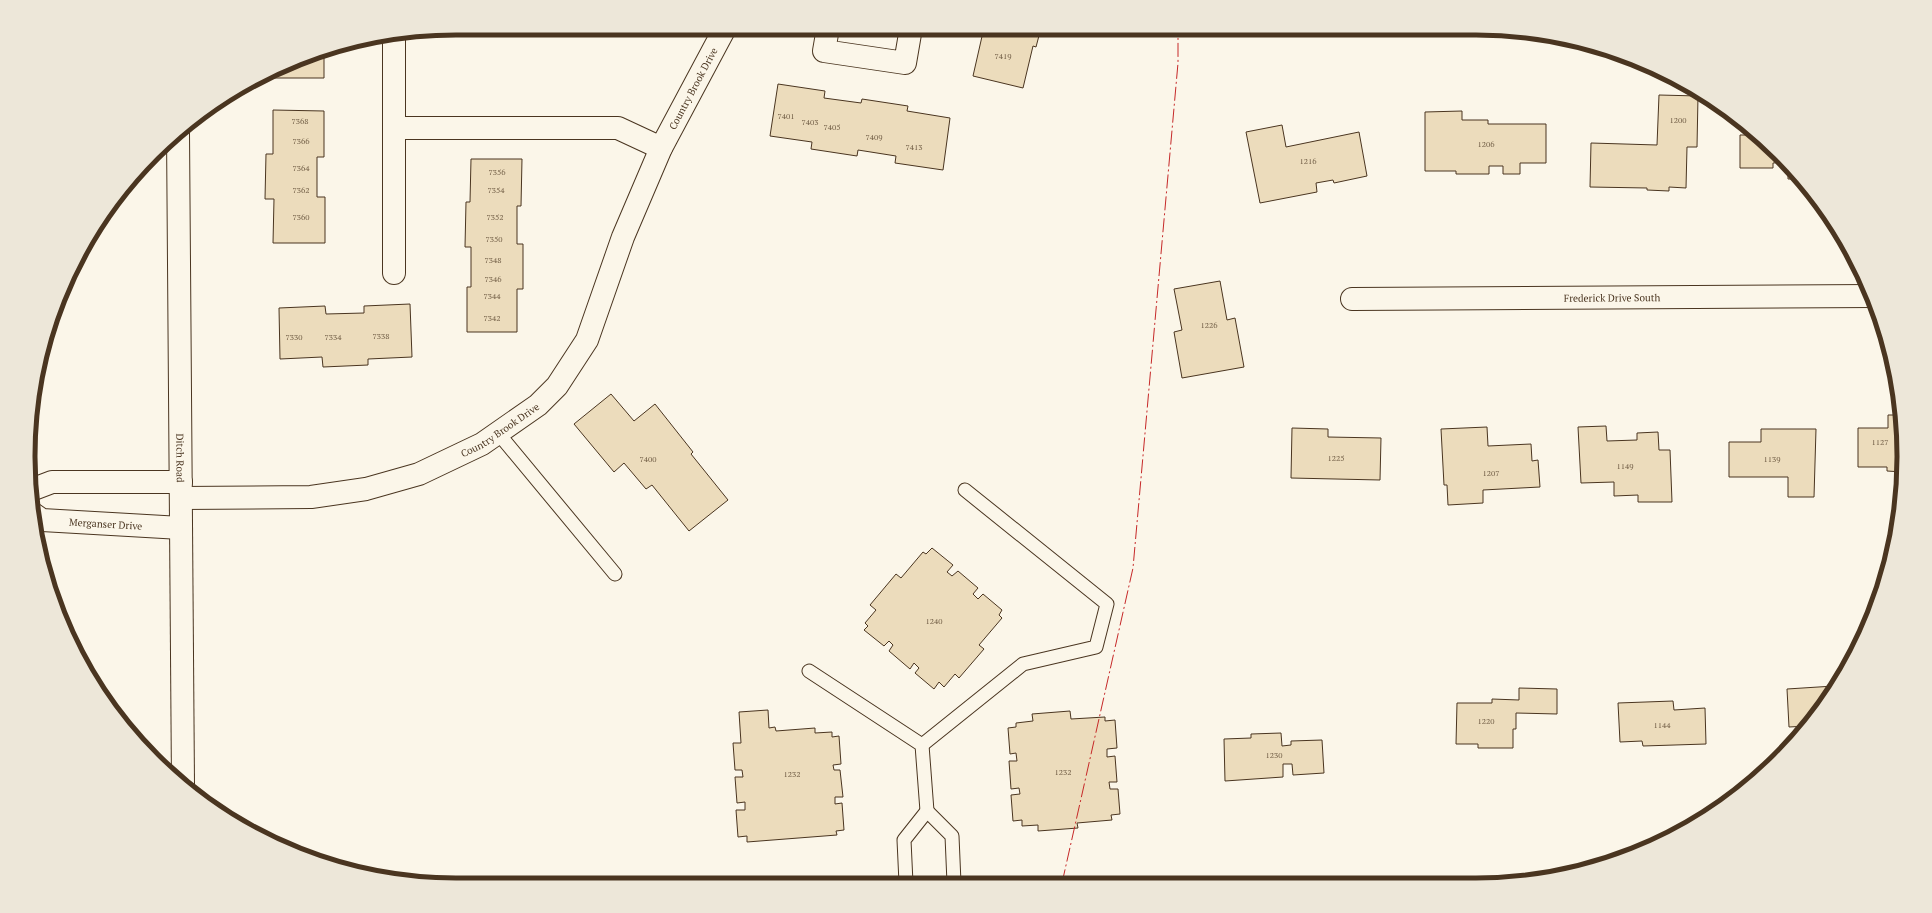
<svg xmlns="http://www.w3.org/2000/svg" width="1932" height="913" font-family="'PT Serif',serif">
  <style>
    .building { fill: #ecdcbc; stroke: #4a3520 }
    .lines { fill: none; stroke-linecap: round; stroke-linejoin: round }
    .service-casing { stroke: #4a3520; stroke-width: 15 }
    .minor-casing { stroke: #4a3520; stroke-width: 24 }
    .secondary-casing { stroke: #4a3520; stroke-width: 24 }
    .service { stroke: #fbf6e9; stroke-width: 13 }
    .minor { stroke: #fbf6e9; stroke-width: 22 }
    .secondary { stroke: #fbf6e9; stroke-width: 22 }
    .power { stroke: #c62828; stroke-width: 1; stroke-dasharray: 14 3 2 3; stroke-linecap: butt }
    .labels { text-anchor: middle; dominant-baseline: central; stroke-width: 3; stroke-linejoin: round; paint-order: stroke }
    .number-label { font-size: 8px; fill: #725f47 }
    .street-label { font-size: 10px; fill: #4a3520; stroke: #fbf6e9 }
    .rim { fill: none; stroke: #4a3520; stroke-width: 5 }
  </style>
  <rect width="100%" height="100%" fill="#fbf6e9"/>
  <g class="building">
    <rect x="533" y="28" width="46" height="3"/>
    <path d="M 618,28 L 664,28 L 664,29 L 618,30 Z"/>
    <path d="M 988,28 L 1041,28 L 1036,47 L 1033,46 L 1023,88 L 973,76 L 983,32 L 987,33 Z"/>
    <path d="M 324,49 L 324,78 L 273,78 L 273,71 Z"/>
    <path d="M 778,84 L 825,91 L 824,98 L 861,103 L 862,99 L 908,106 L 907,111 L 950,118 L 943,170 L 895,163 L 896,156 L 858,150 L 857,156 L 811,149 L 812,142 L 770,136 Z"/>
    <path d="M 1659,95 L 1698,96 L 1697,147 L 1687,147 L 1686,188 L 1669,187 L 1669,191 L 1647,190 L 1647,188 L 1590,187 L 1591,143 L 1657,145 Z"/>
    <path d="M 273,110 L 324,111 L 324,157 L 317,157 L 317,197 L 325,197 L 325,243 L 273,243 L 274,199 L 265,199 L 266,154 L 273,154 Z"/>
    <path d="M 1462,111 L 1462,120 L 1488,120 L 1488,124 L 1546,124 L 1546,163 L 1520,163 L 1520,174 L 1503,174 L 1503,166 L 1489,166 L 1489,174 L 1456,174 L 1456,171 L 1425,171 L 1425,112 Z"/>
    <path d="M 1282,125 L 1286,147 L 1359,132 L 1367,176 L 1334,183 L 1333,180 L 1316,183 L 1317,192 L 1260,203 L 1246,132 Z"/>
    <path d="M 1740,135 L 1756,135 L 1779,154 L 1786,162 L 1773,163 L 1773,168 L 1740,168 Z"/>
    <path d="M 471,159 L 522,159 L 521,206 L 517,206 L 517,244 L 523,244 L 523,289 L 517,289 L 517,332 L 467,332 L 467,287 L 471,287 L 471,247 L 465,247 L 466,202 L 470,202 Z"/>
    <path d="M 1788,166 L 1800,179 L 1788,179 Z"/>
    <path d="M 1220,281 L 1227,320 L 1235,318 L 1244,367 L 1182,378 L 1174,332 L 1182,330 L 1174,289 Z"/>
    <path d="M 410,304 L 412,357 L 368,359 L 368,365 L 323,367 L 322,357 L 280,359 L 279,308 L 325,306 L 326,314 L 364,313 L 364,306 Z"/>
    <path d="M 611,394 L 634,421 L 655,404 L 693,452 L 691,454 L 728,500 L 689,531 L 652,485 L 646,489 L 624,463 L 614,472 L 574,424 Z"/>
    <path d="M 1888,415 L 1900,415 L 1904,457 L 1903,472 L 1887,471 L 1887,467 L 1858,467 L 1858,428 L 1888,428 Z"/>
    <path d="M 1606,426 L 1607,441 L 1637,440 L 1637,433 L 1658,432 L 1659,450 L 1670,450 L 1672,502 L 1638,502 L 1638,495 L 1614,496 L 1614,482 L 1581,483 L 1578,427 Z"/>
    <path d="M 1487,427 L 1488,446 L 1531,444 L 1532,461 L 1538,460 L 1540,487 L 1483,490 L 1483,503 L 1448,505 L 1447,485 L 1444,485 L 1441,429 Z"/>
    <path d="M 1292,428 L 1328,429 L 1328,437 L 1381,438 L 1380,480 L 1291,478 Z"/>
    <path d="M 1761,429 L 1816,429 L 1814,497 L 1788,497 L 1788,477 L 1729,477 L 1729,442 L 1761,442 Z"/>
    <path d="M 932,548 L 953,565 L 947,572 L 952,576 L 958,571 L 978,588 L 973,594 L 978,599 L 983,594 L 1002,610 L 999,615 L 1002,618 L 979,645 L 984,649 L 959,678 L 955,674 L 944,687 L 939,682 L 934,689 L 915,673 L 919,668 L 914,663 L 910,669 L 889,651 L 893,645 L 889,641 L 884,646 L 864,630 L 868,626 L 865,623 L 876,610 L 870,605 L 896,574 L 901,578 L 923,552 L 926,554 Z"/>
    <path d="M 1834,686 L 1816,717 L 1807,726 L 1789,727 L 1787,689 Z"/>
    <path d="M 1519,688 L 1557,689 L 1557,714 L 1516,713 L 1516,729 L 1513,729 L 1513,748 L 1478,748 L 1478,744 L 1456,744 L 1457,703 L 1492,703 L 1492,699 L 1519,700 Z"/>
    <path d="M 1673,701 L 1674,710 L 1705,708 L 1706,744 L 1643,746 L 1642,741 L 1620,742 L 1618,703 Z"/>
    <path d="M 768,710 L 769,728 L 775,727 L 776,731 L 815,728 L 815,733 L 832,732 L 832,737 L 839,736 L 841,764 L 833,765 L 834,770 L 840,770 L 843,797 L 835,797 L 835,804 L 842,803 L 844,830 L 836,831 L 837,835 L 747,842 L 747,836 L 738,837 L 736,810 L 745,810 L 745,802 L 737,803 L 735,777 L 743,777 L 742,770 L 735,770 L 733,743 L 741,743 L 739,712 Z"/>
    <path d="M 1070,711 L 1071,719 L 1105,717 L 1105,721 L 1115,720 L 1117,748 L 1107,749 L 1107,757 L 1115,756 L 1117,782 L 1109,782 L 1110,789 L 1118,789 L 1120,814 L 1111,815 L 1112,820 L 1077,823 L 1078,828 L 1038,831 L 1038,825 L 1022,826 L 1022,820 L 1013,821 L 1011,795 L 1020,794 L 1019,788 L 1011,789 L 1009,761 L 1017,761 L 1016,753 L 1010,754 L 1008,728 L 1016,727 L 1016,723 L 1033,721 L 1032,714 Z"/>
    <path d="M 1281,733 L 1282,746 L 1291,745 L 1291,741 L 1322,740 L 1324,773 L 1293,775 L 1292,764 L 1283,764 L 1283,777 L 1225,781 L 1224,739 L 1251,738 L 1251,734 Z"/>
  </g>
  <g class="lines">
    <g class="service-casing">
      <g id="service">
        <path d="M 498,433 L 615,574"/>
        <path d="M 809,671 L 922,745 L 927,811"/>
        <path d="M 922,745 L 1023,664 L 1096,647 L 1107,604 L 965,490"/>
        <path d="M 906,883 L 904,840 L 927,811 L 952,836 L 954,883"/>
      </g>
    </g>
    <g class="minor-casing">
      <g id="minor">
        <path d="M 828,28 L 824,51 L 905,63 L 911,28"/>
        <path d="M 394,34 L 394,273"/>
        <path d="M 394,128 L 618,128 L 661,148"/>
        <path id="s1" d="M 1352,299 L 1873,296"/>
        <path d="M 31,490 L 52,482 L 181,482"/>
        <path id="s2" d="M 181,498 L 311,497 L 366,489 L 419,474 L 482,444 L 538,405 L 557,386 L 587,340 L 623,237 L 661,148 L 725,28"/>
        <path id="s3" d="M 32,513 L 42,520 L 181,528"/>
      </g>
    </g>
    <g class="secondary-casing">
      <g id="secondary">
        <path id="s4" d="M 178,133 L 183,784"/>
      </g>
    </g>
    <use href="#service" class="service"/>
    <use href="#minor" class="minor"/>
    <use href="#secondary" class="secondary"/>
    <path class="power" d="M 1062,883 L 1133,568 L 1178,63 L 1178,28"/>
  </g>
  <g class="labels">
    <g class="number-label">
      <text x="1003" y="56">7419</text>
      <text x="786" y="116">7401</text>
      <text x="1678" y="120">1200</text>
      <text x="300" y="121">7368</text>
      <text x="810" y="122">7403</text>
      <text x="832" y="127">7405</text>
      <text x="874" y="137">7409</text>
      <text x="301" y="141">7366</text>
      <text x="1486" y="144">1206</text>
      <text x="914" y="147">7413</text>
      <text x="1308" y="161">1216</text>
      <text x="301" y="168">7364</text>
      <text x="497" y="172">7356</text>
      <text x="301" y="190">7362</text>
      <text x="496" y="190">7354</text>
      <text x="301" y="217">7360</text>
      <text x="495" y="217">7352</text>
      <text x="494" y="239">7350</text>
      <text x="493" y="260">7348</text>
      <text x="493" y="279">7346</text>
      <text x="492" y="296">7344</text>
      <text x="492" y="318">7342</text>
      <text x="1209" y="325">1226</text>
      <text x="381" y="336">7338</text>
      <text x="294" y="337">7330</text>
      <text x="333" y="337">7334</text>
      <text x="1880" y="442">1127</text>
      <text x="1336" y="458">1225</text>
      <text x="648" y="459">7400</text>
      <text x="1772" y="459">1139</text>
      <text x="1625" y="466">1149</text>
      <text x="1491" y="473">1207</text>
      <text x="934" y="621">1240</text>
      <text x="1486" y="721">1220</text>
      <text x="1662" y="725">1144</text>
      <text x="1274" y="755">1230</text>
      <text x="1063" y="772">1232</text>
      <text x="792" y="774">1232</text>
    </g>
    <g class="street-label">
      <text stroke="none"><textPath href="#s2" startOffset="734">Country Brook Drive</textPath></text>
      <text stroke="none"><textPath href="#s1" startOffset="260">Frederick Drive South</textPath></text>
      <text stroke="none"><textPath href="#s2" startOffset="333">Country Brook Drive</textPath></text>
      <text stroke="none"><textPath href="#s4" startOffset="325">Ditch Road</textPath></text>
      <text stroke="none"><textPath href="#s3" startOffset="76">Merganser Drive</textPath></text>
    </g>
  </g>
  <path d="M0 0H1932V913H0ZM456 35H1476A421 421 0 0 1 1897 456V457A421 421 0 0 1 1476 878H456A421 421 0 0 1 35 457V456A421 421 0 0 1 456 35Z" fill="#ede7d9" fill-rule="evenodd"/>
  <path class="rim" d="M456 35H1476A421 421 0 0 1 1897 456V457A421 421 0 0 1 1476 878H456A421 421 0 0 1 35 457V456A421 421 0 0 1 456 35Z"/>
</svg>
